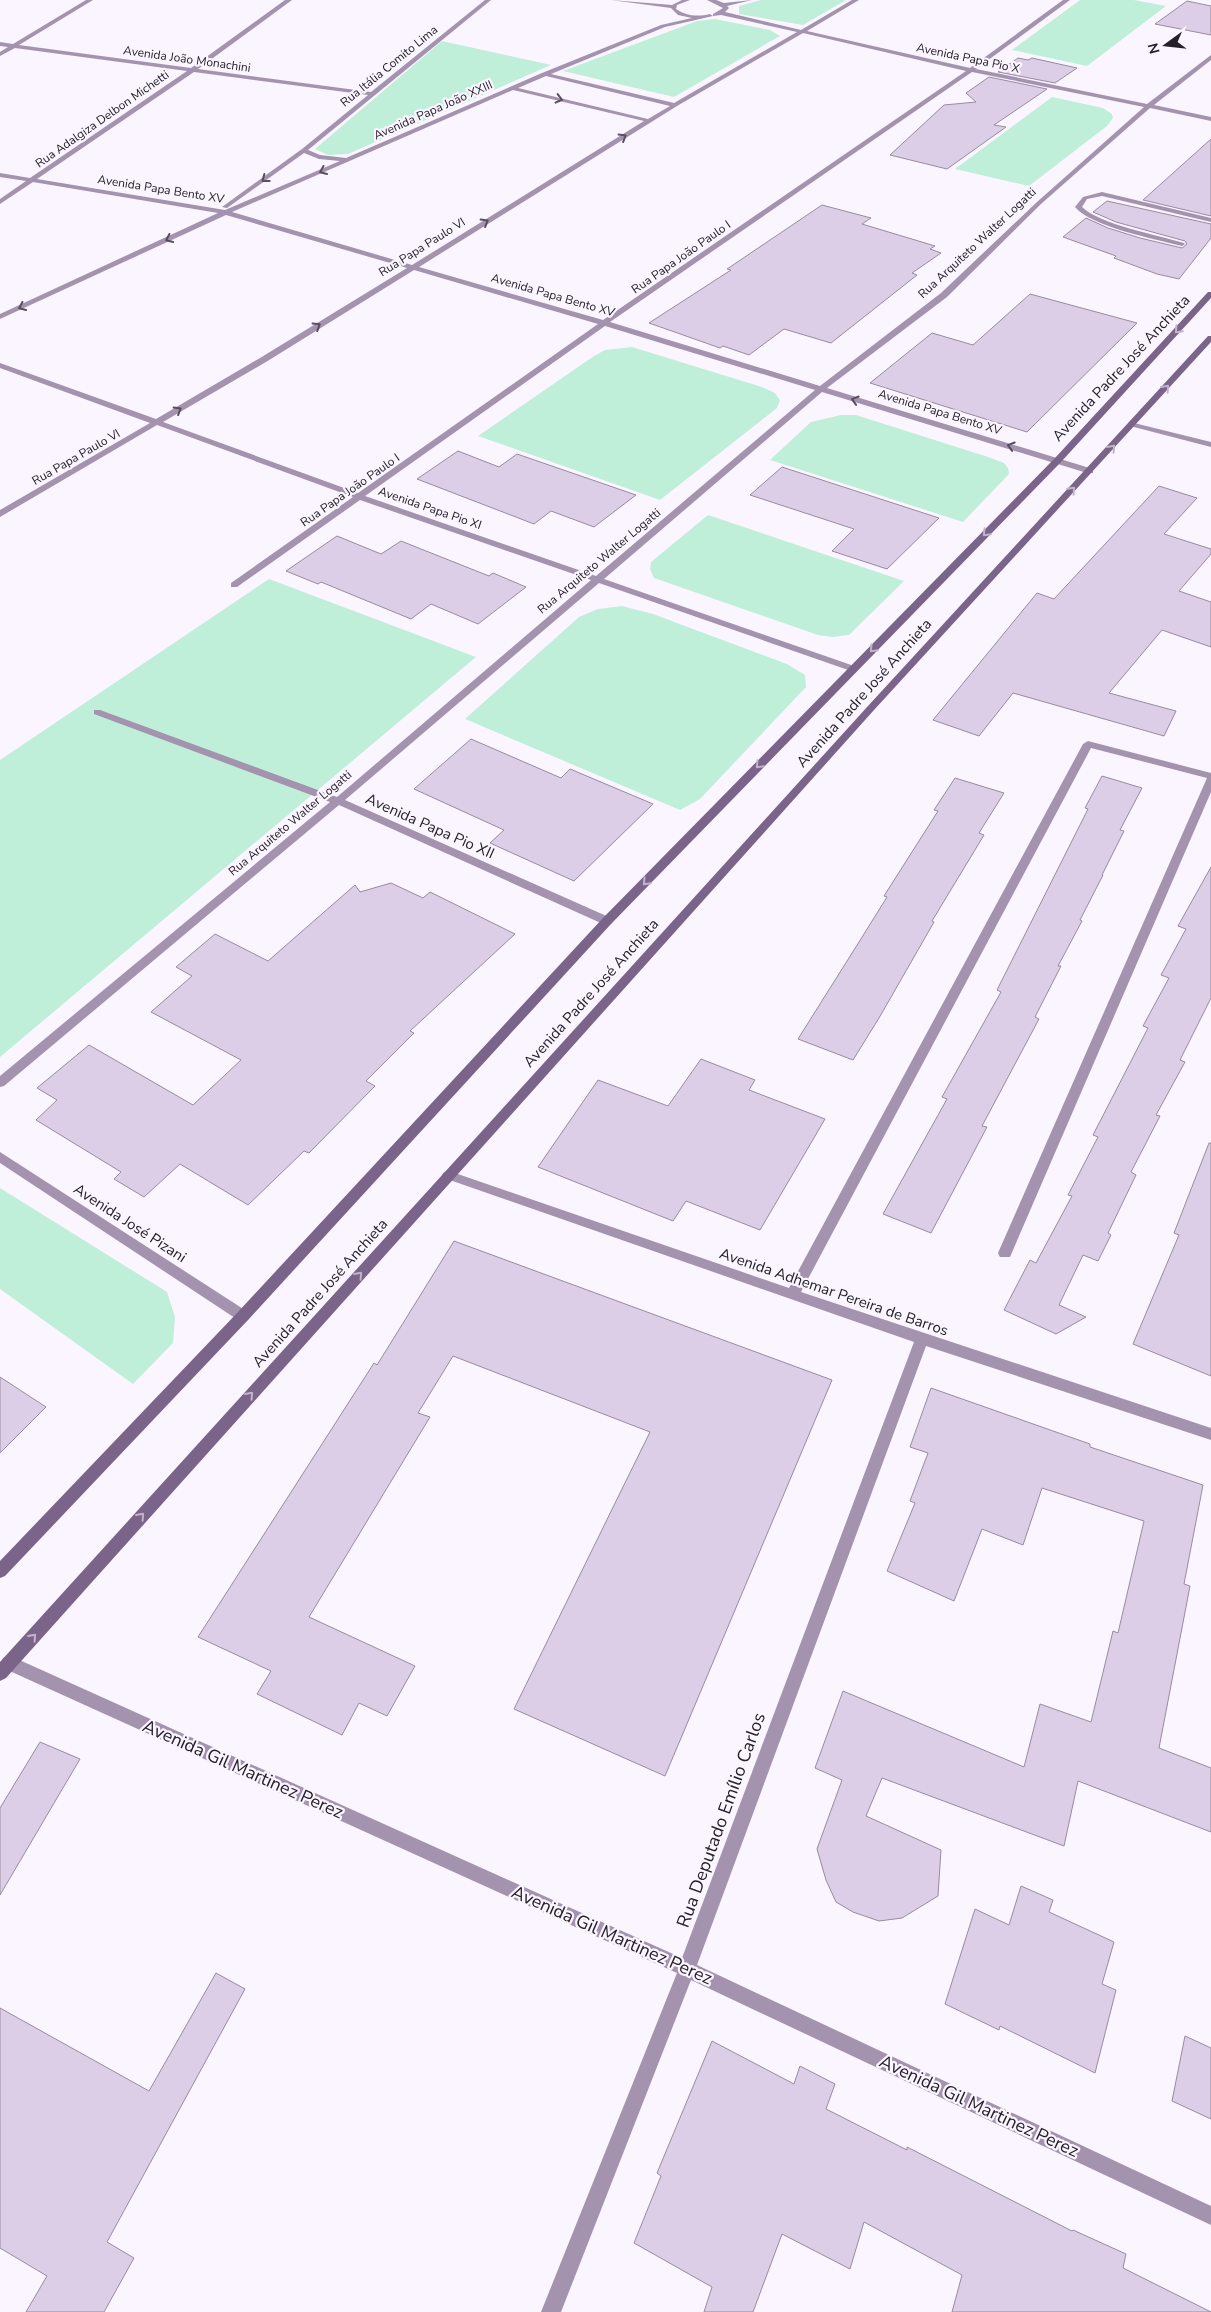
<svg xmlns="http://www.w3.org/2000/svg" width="1211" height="2312" font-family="'Nunito Sans',sans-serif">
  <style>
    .green { fill: #bfefd8 }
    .building { fill: #dccee6; stroke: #988ba1 }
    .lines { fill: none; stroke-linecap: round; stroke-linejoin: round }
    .service { fill: #a493af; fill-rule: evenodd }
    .minor { fill: #a493af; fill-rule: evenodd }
    .secondary { fill: #7b648a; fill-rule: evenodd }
    .oneway { stroke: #584e5f }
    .oneway2 { stroke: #c1b4ca }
    .labels { text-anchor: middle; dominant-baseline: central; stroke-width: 4.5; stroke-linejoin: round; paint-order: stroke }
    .far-street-label { font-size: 12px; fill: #262029; stroke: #fbf5ff }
    .street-label { font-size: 15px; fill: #262029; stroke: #fbf5ff }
    .near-street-label { font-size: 18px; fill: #262029; stroke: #fbf5ff }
  </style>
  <rect width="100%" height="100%" fill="#fbf5ff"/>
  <g class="green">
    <path d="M 761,0 L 846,0 L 803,25 L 739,14 L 739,6 Z"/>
    <path d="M 1080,0 L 1134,0 L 1166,6 L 1087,66 L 1012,50 Z"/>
    <path d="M 715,19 L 770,30 L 780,36 L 674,97 L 563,71 L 697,21 Z"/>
    <path d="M 442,41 L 551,65 L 348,154 L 328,155 L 315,149 Z"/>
    <path d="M 1052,97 L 1103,108 L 1112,114 L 1113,118 L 1107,126 L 1029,186 L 955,169 Z"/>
    <path d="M 632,347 L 762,387 L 775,393 L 780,400 L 777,408 L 660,500 L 478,436 L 594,356 L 605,350 Z"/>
    <path d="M 841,415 L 856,415 L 988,457 L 1004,463 L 1008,468 L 1009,474 L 963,522 L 770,460 L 811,422 Z"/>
    <path d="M 708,515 L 904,581 L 849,635 L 833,637 L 818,635 L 654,578 L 650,569 L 651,562 Z"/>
    <path d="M 269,579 L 476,657 L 0,1057 L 0,760 Z"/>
    <path d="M 622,606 L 653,614 L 787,664 L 805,675 L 806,687 L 700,799 L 680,810 L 465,719 L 579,617 L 598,609 Z"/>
    <path d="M 0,1188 L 167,1292 L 175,1317 L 173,1343 L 133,1384 L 0,1289 Z"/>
  </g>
  <g class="building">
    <path d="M 1187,1 L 1211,6 L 1211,35 L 1155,24 Z"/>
    <path d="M 1018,58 L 1028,60 L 1032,58 L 1077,68 L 1055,83 L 998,72 Z"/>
    <path d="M 989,77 L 1047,89 L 994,125 L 1006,127 L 947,169 L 890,155 L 944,105 L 976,102 L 966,93 Z"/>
    <path d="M 1211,139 L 1211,216 L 1143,200 Z"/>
    <path d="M 1107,201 L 1211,224 L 1211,238 L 1179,279 L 1157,274 L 1114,258 L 1116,256 L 1063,237 L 1086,218 L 1108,228 L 1140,238 L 1182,248 L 1187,244 L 1185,241 L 1116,222 L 1093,212 Z"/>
    <path d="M 822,205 L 871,218 L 862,224 L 935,246 L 930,249 L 941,253 L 912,273 L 917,275 L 831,343 L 784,329 L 749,355 L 723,346 L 720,348 L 649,323 L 731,270 L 727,269 Z"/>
    <path d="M 1030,294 L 1137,323 L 1027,432 L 870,383 L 932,333 L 973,345 Z"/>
    <path d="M 458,451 L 499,467 L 517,454 L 636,495 L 594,527 L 551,511 L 534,524 L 417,479 Z"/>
    <path d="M 782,467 L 939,518 L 887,569 L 832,551 L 854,529 L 750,495 Z"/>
    <path d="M 1159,486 L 1197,498 L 1164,534 L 1211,549 L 1211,554 L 1179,591 L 1211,602 L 1211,647 L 1162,630 L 1109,693 L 1176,711 L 1164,736 L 1013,693 L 979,736 L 933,720 L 1037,593 L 1054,599 Z"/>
    <path d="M 337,536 L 381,554 L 401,541 L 489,576 L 493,573 L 526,587 L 478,624 L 431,604 L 411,619 L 321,582 L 318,584 L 286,571 Z"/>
    <path d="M 471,739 L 561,778 L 570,769 L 653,804 L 574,881 L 490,843 L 504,830 L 414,789 Z"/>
    <path d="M 1102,776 L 1142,788 L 1120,830 L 1124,831 L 1102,875 L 1103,875 L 1080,920 L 1082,921 L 1058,966 L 1061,966 L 1035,1017 L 1039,1019 L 982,1126 L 987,1127 L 931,1233 L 883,1214 L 947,1099 L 942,1097 L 1001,992 L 997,990 L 1088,809 L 1085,808 Z"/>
    <path d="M 955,778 L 1004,793 L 979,833 L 984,835 L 932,921 L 934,922 L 879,1018 L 853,1060 L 798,1039 L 859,942 L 887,897 L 884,896 L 938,811 L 934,810 Z"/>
    <path d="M 1211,867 L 1211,998 L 1180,1060 L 1185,1062 L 1156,1115 L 1160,1116 L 1131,1172 L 1136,1175 L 1108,1233 L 1111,1235 L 1098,1261 L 1083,1255 L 1059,1305 L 1086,1317 L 1056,1334 L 1004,1310 L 1030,1260 L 1036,1263 L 1072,1196 L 1068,1195 L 1098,1137 L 1093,1135 L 1148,1028 L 1143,1026 L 1169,978 L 1161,975 L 1186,929 L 1178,926 Z"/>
    <path d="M 391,883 L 423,898 L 430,892 L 515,934 L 410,1031 L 414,1033 L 366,1081 L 375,1086 L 309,1153 L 304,1151 L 248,1205 L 180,1164 L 144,1197 L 114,1179 L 121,1172 L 36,1120 L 57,1100 L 37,1088 L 89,1045 L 193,1105 L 241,1060 L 151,1012 L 192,976 L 176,967 L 215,934 L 268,961 L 355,885 L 360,892 Z"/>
    <path d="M 701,1059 L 755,1080 L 749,1090 L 825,1119 L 760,1230 L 686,1201 L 673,1221 L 538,1167 L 598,1080 L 668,1106 Z"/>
    <path d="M 1209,1143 L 1211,1143 L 1211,1376 L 1133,1344 L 1179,1235 L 1174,1233 Z"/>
    <path d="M 454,1241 L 832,1380 L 665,1776 L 514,1709 L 650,1432 L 453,1356 L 418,1413 L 430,1417 L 309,1617 L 415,1666 L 387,1716 L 359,1703 L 342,1735 L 257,1694 L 271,1671 L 198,1637 L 374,1363 L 377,1365 Z"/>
    <path d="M 0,1377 L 46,1407 L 0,1453 Z"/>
    <path d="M 931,1388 L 1090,1444 L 1090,1447 L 1203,1485 L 1184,1584 L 1190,1586 L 1159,1748 L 1211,1768 L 1211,1832 L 1078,1781 L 1064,1846 L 882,1778 L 866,1816 L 941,1850 L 938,1896 L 902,1918 L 879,1921 L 853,1912 L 836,1902 L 826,1880 L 817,1849 L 842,1780 L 815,1768 L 843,1691 L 1024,1767 L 1040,1704 L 1091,1722 L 1113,1631 L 1118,1633 L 1144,1521 L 1042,1488 L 1023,1545 L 982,1529 L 954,1601 L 887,1571 L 915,1503 L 910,1501 L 928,1453 L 910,1447 Z"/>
    <path d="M 40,1742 L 80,1759 L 0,1895 L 0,1808 Z"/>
    <path d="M 1021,1886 L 1053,1900 L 1049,1912 L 1114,1942 L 1102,1984 L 1116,1990 L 1095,2073 L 1000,2026 L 999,2030 L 945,2004 L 975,1909 L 1009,1925 Z"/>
    <path d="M 216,1973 L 245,1989 L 107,2242 L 134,2258 L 104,2312 L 26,2312 L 47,2276 L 0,2248 L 0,2008 L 149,2091 Z"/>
    <path d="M 1185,2036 L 1211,2048 L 1211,2119 L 1172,2101 Z"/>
    <path d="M 712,2041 L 794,2084 L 800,2066 L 835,2084 L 826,2109 L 907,2150 L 907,2147 L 1072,2231 L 1073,2230 L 1126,2254 L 1123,2268 L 1211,2312 L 952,2312 L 962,2275 L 864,2222 L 850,2269 L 782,2234 L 753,2312 L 704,2312 L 712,2287 L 634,2243 L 661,2176 L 657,2173 Z"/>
  </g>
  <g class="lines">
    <path class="service" d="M 1102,192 L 1211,218 L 1211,222 L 1102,196 L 1087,199 L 1082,207 C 1101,225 1158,235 1184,243 L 1185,244 L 1182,246 C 1155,239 1092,227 1075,207 L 1083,197 Z"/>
    <g class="minor">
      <path d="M 86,0 L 93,0 L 19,45 L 191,68 L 285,0 L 292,0 L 198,69 L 371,92 L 485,0 L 491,0 L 308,150 L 320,155 L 346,158 L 542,73 L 661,25 L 692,18 L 678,15 L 671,8 L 611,0 L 672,5 L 682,0 L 690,0 L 677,5 L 676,9 C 686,16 698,17 710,14 L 713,16 L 665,27 L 551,74 L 674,103 L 797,32 L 721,15 L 713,16 L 713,14 L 723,8 L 707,0 L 716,0 L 724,3 L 752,0 L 727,6 L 729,8 L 725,12 L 801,30 L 852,0 L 859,0 L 807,31 L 970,68 L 1063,0 L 1070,0 L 976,69 L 1147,104 L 1211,55 L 1211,60 L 1154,105 L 1211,117 L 1211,121 L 1150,108 L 1041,204 L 947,297 L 827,388 L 1093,469 L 1093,473 L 1087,473 L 822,392 L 604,579 L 857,667 L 857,671 L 851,671 L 599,583 L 345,800 L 611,918 L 613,921 L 611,924 L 603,924 L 339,805 L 4,1086 L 0,1087 L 0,1076 L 330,802 L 94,714 L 94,710 L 100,710 L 337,797 L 591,580 L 360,500 L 237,587 L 231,587 L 231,583 L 353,497 L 157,425 L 0,517 L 0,510 L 150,423 L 0,368 L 0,363 L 156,419 L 260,358 L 407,268 L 226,215 L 0,319 L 0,314 L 218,213 L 33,182 L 0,204 L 0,199 L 26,181 L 0,177 L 0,173 L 30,178 L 187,71 L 15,48 L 0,56 L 0,52 L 8,47 L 0,46 L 0,42 L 13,44 ZM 803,33 L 966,71 L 603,320 L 419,267 L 677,106 ZM 194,72 L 368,95 L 302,149 L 222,207 L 227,208 L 304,153 L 319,159 L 340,161 L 225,210 L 37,179 ZM 972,72 L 1144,107 L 1037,202 L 941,293 L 820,386 L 610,322 ZM 546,76 L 670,106 L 648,119 L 518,88 ZM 513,90 L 644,121 L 412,265 L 232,212 ZM 414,270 L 598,324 L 358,493 L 163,422 L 266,362 ZM 605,326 L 815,390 L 596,576 L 365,496 Z"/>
      <path d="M 1130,422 L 1211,442 L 1211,447 L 1130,426 Z"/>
      <path d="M 1088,741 L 1211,773 L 1211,792 L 1010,1257 L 1000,1257 L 998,1253 L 1207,778 L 1091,748 L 801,1292 L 1211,1428 L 1211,1440 L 926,1346 L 697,1965 L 1211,2206 L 1211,2225 L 691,1980 L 561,2312 L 541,2312 L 677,1973 L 3,1668 L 1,1663 L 3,1658 L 9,1656 L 15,1658 L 682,1958 L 914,1342 L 444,1178 L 442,1175 L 444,1172 L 452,1172 L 789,1288 L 1083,744 Z"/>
      <path d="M 0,1152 L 248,1312 L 250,1316 L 248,1320 L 243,1322 L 238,1320 L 0,1163 Z"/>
    </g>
    <g class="secondary">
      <path d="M 1208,292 L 1211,292 L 1211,298 L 1061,462 L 611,924 L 248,1320 L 5,1576 L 0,1578 L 0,1561 L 238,1312 L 603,918 L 1055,458 Z"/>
      <path d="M 1208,336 L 1211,336 L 1211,342 L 874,710 L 6,1678 L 0,1681 L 0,1662 L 868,706 Z"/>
    </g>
  </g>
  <defs><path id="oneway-chevron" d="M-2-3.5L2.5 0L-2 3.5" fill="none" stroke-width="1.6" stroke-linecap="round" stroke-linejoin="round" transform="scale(1.25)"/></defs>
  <g class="oneway">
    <use href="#oneway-chevron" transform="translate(559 99) rotate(14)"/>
    <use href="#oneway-chevron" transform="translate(623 137) rotate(-31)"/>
    <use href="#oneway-chevron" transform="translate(323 171) rotate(156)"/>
    <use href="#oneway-chevron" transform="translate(265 179) rotate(143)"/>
    <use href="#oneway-chevron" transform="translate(485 222) rotate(-31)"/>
    <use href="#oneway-chevron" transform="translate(169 239) rotate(155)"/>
    <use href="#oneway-chevron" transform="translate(22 307) rotate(155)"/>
    <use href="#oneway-chevron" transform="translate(317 326) rotate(-32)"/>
    <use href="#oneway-chevron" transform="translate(855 400) rotate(-163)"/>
    <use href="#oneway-chevron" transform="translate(178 410) rotate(-31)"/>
    <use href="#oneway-chevron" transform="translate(1011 446) rotate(-163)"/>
  </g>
  <g class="oneway2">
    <use href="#oneway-chevron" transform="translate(1178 330) rotate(133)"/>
    <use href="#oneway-chevron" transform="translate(1166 388) rotate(-48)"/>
    <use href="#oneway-chevron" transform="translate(1112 448) rotate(-48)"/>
    <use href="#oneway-chevron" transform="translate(1072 490) rotate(-47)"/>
    <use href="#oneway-chevron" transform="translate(986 533) rotate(134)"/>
    <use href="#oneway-chevron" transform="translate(873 649) rotate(134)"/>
    <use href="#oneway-chevron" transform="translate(759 765) rotate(134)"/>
    <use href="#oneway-chevron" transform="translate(646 882) rotate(134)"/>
    <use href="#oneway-chevron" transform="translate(359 1275) rotate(-48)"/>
    <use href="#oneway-chevron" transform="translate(250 1395) rotate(-48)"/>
    <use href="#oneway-chevron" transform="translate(141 1516) rotate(-48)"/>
    <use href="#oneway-chevron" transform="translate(33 1637) rotate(-48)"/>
  </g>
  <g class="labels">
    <g class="far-street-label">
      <text transform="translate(968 58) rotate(12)">Avenida Papa Pio X</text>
      <text transform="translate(187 59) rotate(8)">Avenida João Monachini</text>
      <text transform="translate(389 66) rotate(-39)">Rua Itália Comito Lima</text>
      <text transform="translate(433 110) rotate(-24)">Avenida Papa João XXIII</text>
      <text transform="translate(102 119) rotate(-35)">Rua Adalgiza Delbon Michetti</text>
      <text transform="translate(161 189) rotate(9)">Avenida Papa Bento XV</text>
      <text transform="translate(977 243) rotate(-43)">Rua Arquiteto Walter Logatti</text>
      <text transform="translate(422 247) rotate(-32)">Rua Papa Paulo VI</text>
      <text transform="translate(681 257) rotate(-35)">Rua Papa João Paulo I</text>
      <text transform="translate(553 295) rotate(16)">Avenida Papa Bento XV</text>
      <text transform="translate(940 412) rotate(17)">Avenida Papa Bento XV</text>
      <text transform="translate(76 457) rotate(-30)">Rua Papa Paulo VI</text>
      <text transform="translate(350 490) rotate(-35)">Rua Papa João Paulo I</text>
      <text transform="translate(430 508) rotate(19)">Avenida Papa Pio XI</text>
      <text transform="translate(599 561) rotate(-40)">Rua Arquiteto Walter Logatti</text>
      <text transform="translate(290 823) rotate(-40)">Rua Arquiteto Walter Logatti</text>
    </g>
    <g class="street-label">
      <text transform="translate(1121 368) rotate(-47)">Avenida Padre José Anchieta</text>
      <text transform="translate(864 693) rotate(-48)">Avenida Padre José Anchieta</text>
      <text transform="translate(430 826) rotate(24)">Avenida Papa Pio XII</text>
      <text transform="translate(591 993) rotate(-48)">Avenida Padre José Anchieta</text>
      <text transform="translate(130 1223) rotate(33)">Avenida José Pizani</text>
      <text transform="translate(834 1292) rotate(19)">Avenida Adhemar Pereira de Barros</text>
      <text transform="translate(320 1293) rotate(-48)">Avenida Padre José Anchieta</text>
    </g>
    <g class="near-street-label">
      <text transform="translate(243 1769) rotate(24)">Avenida Gil Martinez Perez</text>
      <text transform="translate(721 1820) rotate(-70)">Rua Deputado Emílio Carlos</text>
      <text transform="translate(612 1935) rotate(24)">Avenida Gil Martinez Perez</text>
      <text transform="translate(979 2106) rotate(25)">Avenida Gil Martinez Perez</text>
    </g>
  </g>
  <g transform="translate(1166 45) rotate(255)" stroke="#fbf5ff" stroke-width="4" paint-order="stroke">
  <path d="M0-4L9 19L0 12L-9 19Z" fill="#262029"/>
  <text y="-8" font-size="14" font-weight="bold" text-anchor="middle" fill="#262029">N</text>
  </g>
</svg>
